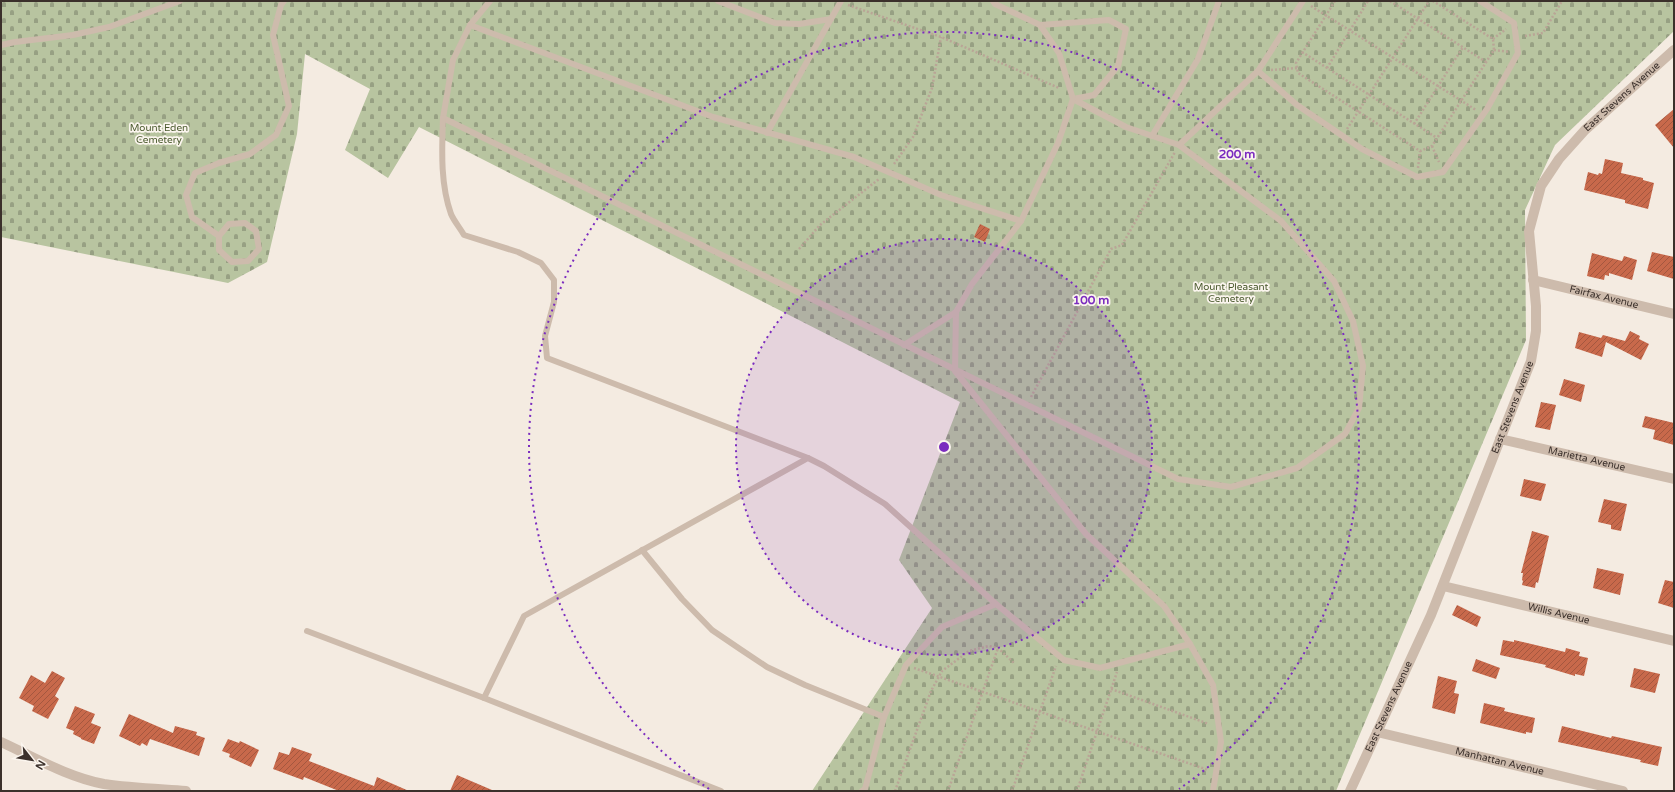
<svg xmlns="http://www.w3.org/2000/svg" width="1675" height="792" font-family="'Varela Round',sans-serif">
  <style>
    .cemetery { fill: url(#cemetery-stones) }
    .building { fill: url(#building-hatch) }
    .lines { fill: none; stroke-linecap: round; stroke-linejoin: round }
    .path { stroke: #b9a596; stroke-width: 2.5; stroke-dasharray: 2 2; stroke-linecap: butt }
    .service { stroke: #cdbbac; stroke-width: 6 }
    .minor { stroke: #cdbbac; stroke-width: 10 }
    .tertiary { stroke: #cdbbac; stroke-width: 10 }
    .ring { fill: none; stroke: #7b2cbf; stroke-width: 2; stroke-dasharray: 2 4 }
    .labels { text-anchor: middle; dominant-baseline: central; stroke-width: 3.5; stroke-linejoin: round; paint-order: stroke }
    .street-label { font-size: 10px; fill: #3b302b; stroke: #fbf5ee }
    .park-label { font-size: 10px; fill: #4a5a2e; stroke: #fbf5ee }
    .centre { fill: #7b2cbf; stroke: #fbf5ee; stroke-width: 2 }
    .ring-label { font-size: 12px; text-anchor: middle; font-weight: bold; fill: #7b2cbf; stroke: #fbf5ee; stroke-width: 3.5; stroke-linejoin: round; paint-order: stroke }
  </style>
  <defs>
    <pattern id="cemetery-stones" width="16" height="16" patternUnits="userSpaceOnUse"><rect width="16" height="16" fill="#b8c4a0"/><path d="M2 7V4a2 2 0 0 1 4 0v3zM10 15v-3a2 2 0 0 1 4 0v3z" fill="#97a083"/></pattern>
    <pattern id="building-hatch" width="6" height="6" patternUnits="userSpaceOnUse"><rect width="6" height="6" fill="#c8694b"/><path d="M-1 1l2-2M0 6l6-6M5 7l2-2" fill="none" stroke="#a4573f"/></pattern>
  </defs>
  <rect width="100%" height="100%" fill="#f4ebe1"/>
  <path class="cemetery" d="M 1,1 L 1674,1 L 1674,31 L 1555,145 L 1525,210 L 1526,340 L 1336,791 L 812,791 L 932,608 L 899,560 L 960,402 L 419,127 L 388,178 L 345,150 L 370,89 L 305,54 L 297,134 L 267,262 L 228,283 L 1,237 Z"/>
  <g class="building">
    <path d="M 1674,109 L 1674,148 L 1655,125 Z"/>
    <path d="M 1605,159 L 1623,163 L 1621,173 L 1643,178 L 1643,180 L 1654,183 L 1648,209 L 1625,203 L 1625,200 L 1584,190 L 1588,172 L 1598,175 L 1599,173 L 1602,174 Z"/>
    <path d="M 980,224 L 990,229 L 985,242 L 974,237 Z"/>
    <path d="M 1652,252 L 1674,257 L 1674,279 L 1647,271 Z"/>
    <path d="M 1592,253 L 1622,261 L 1624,256 L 1637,260 L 1632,280 L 1609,273 L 1609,276 L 1605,275 L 1604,280 L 1587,276 Z"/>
    <path d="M 1630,331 L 1640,336 L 1639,339 L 1649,344 L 1641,360 L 1606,342 L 1602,357 L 1575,348 L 1579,332 L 1601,338 L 1603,335 L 1625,341 Z"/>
    <path d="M 1564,379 L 1585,385 L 1581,402 L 1559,395 Z"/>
    <path d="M 1541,402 L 1556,405 L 1550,430 L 1535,427 Z"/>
    <path d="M 1645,416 L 1674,423 L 1674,445 L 1653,439 L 1655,430 L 1642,427 Z"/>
    <path d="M 1524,479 L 1546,484 L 1541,501 L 1520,496 Z"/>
    <path d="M 1604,499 L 1627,504 L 1621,531 L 1611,529 L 1611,525 L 1598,522 Z"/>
    <path d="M 1532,531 L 1549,536 L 1538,583 L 1536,582 L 1535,588 L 1522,585 L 1523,581 L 1522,580 L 1523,573 L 1521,573 Z"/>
    <path d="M 1597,568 L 1624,574 L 1620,595 L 1593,588 Z"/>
    <path d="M 1665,580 L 1674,582 L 1674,608 L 1658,603 Z"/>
    <path d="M 1457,605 L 1481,617 L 1477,627 L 1452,615 Z"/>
    <path d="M 1503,640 L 1514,642 L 1514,640 L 1565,652 L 1566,648 L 1580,652 L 1579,656 L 1588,658 L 1584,676 L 1575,674 L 1575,676 L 1545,667 L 1546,665 L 1500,655 Z"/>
    <path d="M 1476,659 L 1500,668 L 1496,679 L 1472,671 Z"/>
    <path d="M 1634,668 L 1660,674 L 1655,693 L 1630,687 Z"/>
    <path d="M 52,671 L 65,678 L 55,696 L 59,699 L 48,719 L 32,711 L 34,706 L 19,698 L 31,675 L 45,683 Z"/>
    <path d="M 1438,676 L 1457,681 L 1454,693 L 1459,694 L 1455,714 L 1432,708 Z"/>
    <path d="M 1484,703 L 1505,708 L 1504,711 L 1535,718 L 1532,733 L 1526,732 L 1526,734 L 1480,723 Z"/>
    <path d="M 75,706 L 95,714 L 91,723 L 101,727 L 94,744 L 81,739 L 81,738 L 73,734 L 74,731 L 66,728 Z"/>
    <path d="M 129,714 L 173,733 L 175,726 L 197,732 L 196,735 L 205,738 L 199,756 L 150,739 L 147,746 L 142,743 L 140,746 L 119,736 Z"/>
    <path d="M 1562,726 L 1611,738 L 1612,736 L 1662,747 L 1658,766 L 1640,762 L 1641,760 L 1558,742 Z"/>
    <path d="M 228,739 L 239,743 L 240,741 L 259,750 L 251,767 L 229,757 L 230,754 L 222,751 Z"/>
    <path d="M 292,747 L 312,754 L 309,761 L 374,786 L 377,777 L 409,791 L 339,791 L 304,777 L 303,780 L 273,769 L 279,752 L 289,755 Z"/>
    <path d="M 457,775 L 492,790 L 492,791 L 450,791 Z"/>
  </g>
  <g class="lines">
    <g class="path">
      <path d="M 1335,1 L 1296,63 L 1298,73 L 1420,151 L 1432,146 L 1494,50 L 1493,39 L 1433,1"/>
      <path d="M 1390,1 L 1486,62"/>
      <path d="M 848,5 L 941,37 L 1059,88"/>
      <path d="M 1311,6 L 1476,110"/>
      <path d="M 1525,36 L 1543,33 L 1562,1"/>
      <path d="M 1493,39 L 1506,29"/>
      <path d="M 1494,50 L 1509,52"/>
      <path d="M 1302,52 L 1437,138"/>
      <path d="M 1327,68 L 1368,1"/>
      <path d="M 1271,70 L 1297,68"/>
      <path d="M 1414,124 L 1463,47"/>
      <path d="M 1347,129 L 1429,1"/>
      <path d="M 1432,146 L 1439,162"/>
      <path d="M 894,164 L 913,137 L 932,88 L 941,37"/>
      <path d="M 1418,168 L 1420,151"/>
      <path d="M 799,249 L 820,225 L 879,179"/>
      <path d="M 1031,397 L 1111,249 L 1122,245 L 1175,152"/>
      <path d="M 914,668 L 1208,770"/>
      <path d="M 1111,689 L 1209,724"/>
      <path d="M 895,791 L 931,691 L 942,671 L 969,651 L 989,646 L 998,648 L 1014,663"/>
      <path d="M 948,791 L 998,648"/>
      <path d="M 1012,791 L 1056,666"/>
      <path d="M 1077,791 L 1117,672"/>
    </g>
    <g class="service">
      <path d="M 490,1 L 470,25 L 453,60 L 443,118 L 1178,479 L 1231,487 L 1297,468 L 1345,434 L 1359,408 L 1363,366 L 1353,321 L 1334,281 L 1281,221 L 1179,145 L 1126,127 L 1073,99 L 1094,95 L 1118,66 L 1126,29 L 1109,20 L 1040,25"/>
      <path d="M 718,1 L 775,23 L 799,24 L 831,19"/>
      <path d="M 993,1 L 995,4 L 1040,25 L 1059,53 L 1073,99 L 1058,143 L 1021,221 L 972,284 L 956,312 L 955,371 L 1086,534 L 1164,606 L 1190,644 L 1213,685 L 1221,742 L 1213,791"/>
      <path d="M 470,25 L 713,117 L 854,157 L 941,195 L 1021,221"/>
      <path d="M 1,45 L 15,42 L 73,35 L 109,27 L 180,1"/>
      <path d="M 1258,71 L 1297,105 L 1362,149 L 1417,177 L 1443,172 L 1487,109 L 1518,53 L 1514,23 L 1480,1"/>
      <path d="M 443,118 C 442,149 440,183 451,214 C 454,221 460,228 464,235 L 518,252 L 541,263 L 554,280 L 554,302 L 545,336 L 547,358 L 808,458"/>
      <path d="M 767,133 L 841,1"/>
      <path d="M 1152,136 L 1198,59 L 1219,1"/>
      <path d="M 1179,145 L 1258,71 L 1303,1"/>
      <path d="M 245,223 L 256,231 L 259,249 L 248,261 L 232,262 L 219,250 L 219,236 L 229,224 Z"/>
      <path d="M 219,236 L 192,217 L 186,195 L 195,173 L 219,163 L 250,154 L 276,135 L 289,106 L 273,35 L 281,5 L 284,1"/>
      <path d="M 904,345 L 956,312"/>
      <path d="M 642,550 L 682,599 L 712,630 L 740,649 L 767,667 L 805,685 L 884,717"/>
      <path d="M 307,631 L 484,698"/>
      <path d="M 721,791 L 484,698 L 524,616 L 808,458 L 824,466 L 885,504 L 996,604"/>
      <path d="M 862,791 L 865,789 L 884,717 L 906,665 L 942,627 L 996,604 L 1064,660 L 1100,668 L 1190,644"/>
    </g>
    <g class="minor">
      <path id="s1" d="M 1533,280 L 1674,314"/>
      <path id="s2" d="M 1500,439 L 1674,479"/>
      <path id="s3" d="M 1443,586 L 1674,641"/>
      <path id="s4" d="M 1377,732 L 1623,791"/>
      <path d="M 1,742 C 34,757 67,777 104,784 C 130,788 159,789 186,791"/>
    </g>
    <path class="tertiary" id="s5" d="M 1350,791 L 1431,615 L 1531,361 L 1536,331 L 1536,306 L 1529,231 L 1541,186 L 1559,159 L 1585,130 L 1674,50"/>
  </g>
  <circle cx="944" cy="447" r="208" fill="#7b2cbf" fill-opacity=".12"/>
  <g class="ring">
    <circle cx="944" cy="447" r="208"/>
    <path d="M709 789A415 415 0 1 1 1179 789"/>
  </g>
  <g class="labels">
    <g class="street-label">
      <text stroke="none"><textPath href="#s5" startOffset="765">East Stevens Avenue</textPath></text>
      <text stroke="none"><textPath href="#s1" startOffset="73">Fairfax Avenue</textPath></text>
      <text stroke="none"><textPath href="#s5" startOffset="417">East Stevens Avenue</textPath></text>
      <text stroke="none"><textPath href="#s2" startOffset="89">Marietta Avenue</textPath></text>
      <text stroke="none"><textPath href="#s3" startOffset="119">Willis Avenue</textPath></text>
      <text stroke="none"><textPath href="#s5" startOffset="93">East Stevens Avenue</textPath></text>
      <text stroke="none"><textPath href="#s4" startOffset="126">Manhattan Avenue</textPath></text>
    </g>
    <g class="park-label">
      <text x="159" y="128">Mount Eden<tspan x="159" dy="12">Cemetery</tspan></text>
      <text x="1231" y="287">Mount Pleasant<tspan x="1231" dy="12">Cemetery</tspan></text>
    </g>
  </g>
  <circle cx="944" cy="447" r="6" class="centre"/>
  <g class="ring-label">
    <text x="1237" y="158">200 m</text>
    <text x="1091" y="304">100 m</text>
  </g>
  <rect width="1675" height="792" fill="none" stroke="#3b302b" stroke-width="4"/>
  <g transform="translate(32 760) rotate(121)" stroke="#fbf5ee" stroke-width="3" paint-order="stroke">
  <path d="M0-3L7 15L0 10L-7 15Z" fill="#3b302b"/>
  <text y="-6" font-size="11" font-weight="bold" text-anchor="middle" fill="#3b302b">N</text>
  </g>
</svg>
